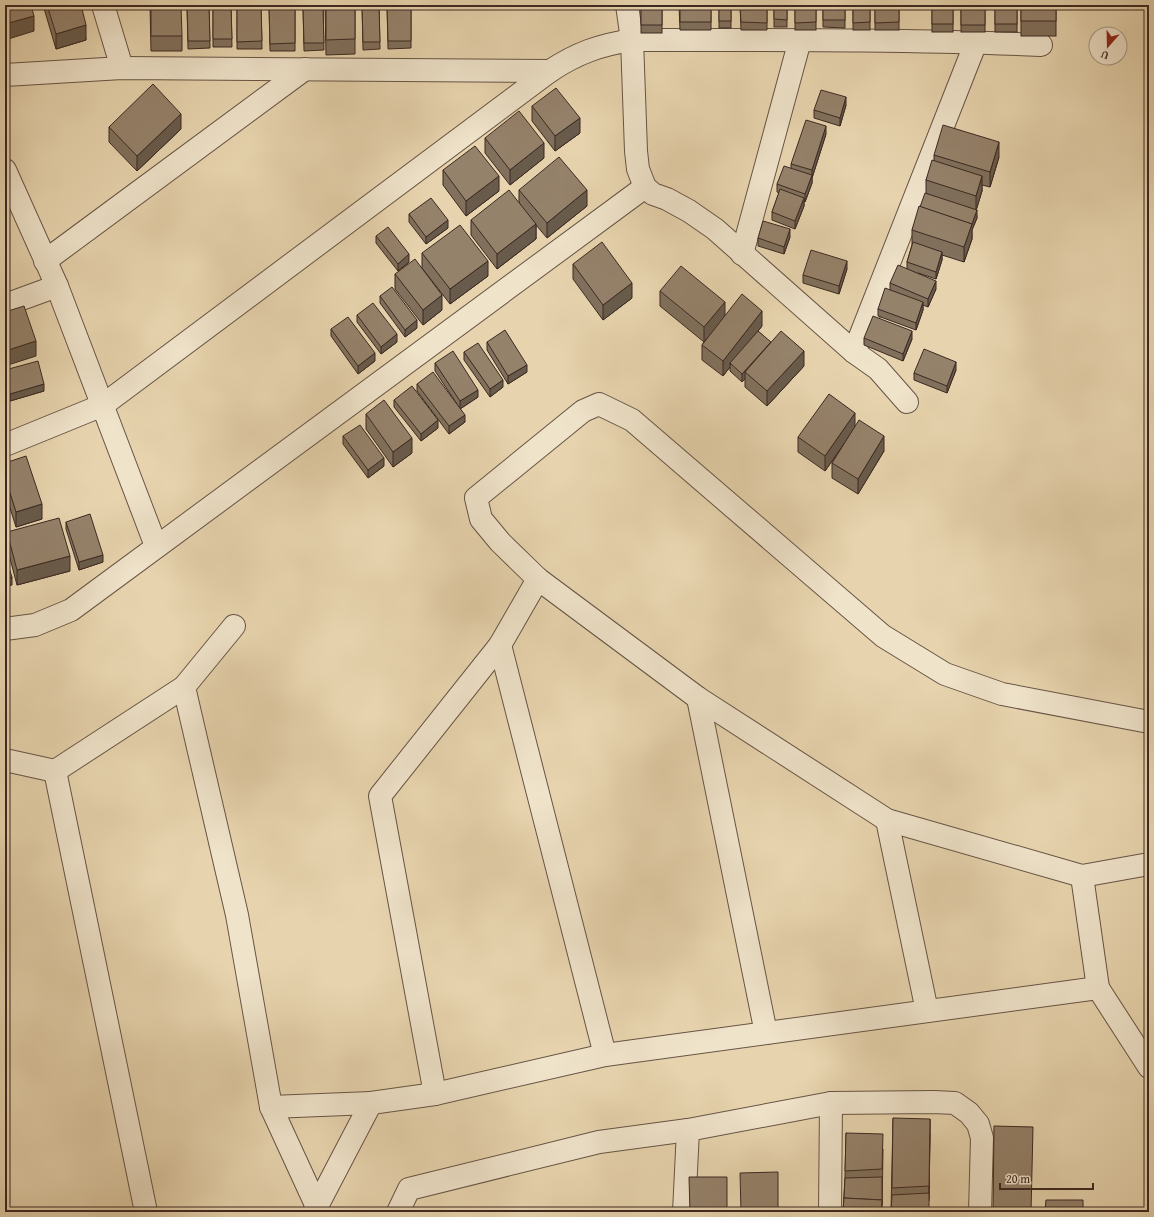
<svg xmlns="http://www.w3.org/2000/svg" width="1154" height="1217" font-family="'Gentium Book Plus',serif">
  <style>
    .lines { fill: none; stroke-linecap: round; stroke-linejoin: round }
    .street-casing { stroke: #675445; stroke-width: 24 }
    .street { stroke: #efe3ca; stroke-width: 22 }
    .wall { fill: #80705c; stroke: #3c2922 }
    .shaded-wall { fill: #685b4b; stroke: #3c2922 }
    .building { fill: #95826b; stroke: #3c2922 }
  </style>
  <rect width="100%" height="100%" fill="#e7d4ae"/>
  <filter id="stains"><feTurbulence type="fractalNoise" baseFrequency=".005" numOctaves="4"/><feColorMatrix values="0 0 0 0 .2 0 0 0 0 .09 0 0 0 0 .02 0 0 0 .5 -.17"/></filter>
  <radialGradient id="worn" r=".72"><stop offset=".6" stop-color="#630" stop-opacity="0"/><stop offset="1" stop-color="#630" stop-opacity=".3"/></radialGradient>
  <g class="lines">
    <g class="street-casing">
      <g id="street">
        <path d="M 103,5 L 122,68"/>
        <path d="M 627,5 L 632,40 L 636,151 L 638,169 L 645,187 L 653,194 L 667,199 L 689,211 L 715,229 L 854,352 L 878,369 L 907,402"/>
        <path d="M 5,75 L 122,68 L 550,71 C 577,53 600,45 632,40 C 768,40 905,39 1041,45"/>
        <path d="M 5,170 L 57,286 L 156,546"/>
        <path d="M 742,254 L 800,40"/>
        <path d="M 45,261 L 305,69"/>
        <path d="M 5,305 L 57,286"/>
        <path d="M 854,352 L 976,42"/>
        <path d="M 5,445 L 103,405 L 550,71"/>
        <path d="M 538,579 L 500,542 L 481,519 L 476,498 L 583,411 L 599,404 L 632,420 L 883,636 L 945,674 L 1002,694 L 1149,722"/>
        <path d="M 5,629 L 35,625 L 71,610 L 645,187"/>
        <path d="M 500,645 L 605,1055"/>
        <path d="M 184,687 L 237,915 L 271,1107 L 317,1207"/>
        <path d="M 698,698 L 766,1033"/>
        <path d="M 5,760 L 55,771 L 184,687 L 234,626"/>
        <path d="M 55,771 L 146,1212"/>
        <path d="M 887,820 L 927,1011"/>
        <path d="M 1082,876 L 1098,988"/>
        <path d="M 435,1094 L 380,796 L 500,645 L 538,579 L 698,698 L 887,820 L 1082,876 L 1149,864"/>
        <path d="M 271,1107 L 371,1103"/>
        <path d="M 314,1212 L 371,1103 L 435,1094 L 605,1055 L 1098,988 L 1149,1067"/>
        <path d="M 398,1212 L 409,1189 L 599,1142 L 688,1130 L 831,1103 L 934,1102 L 955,1103 L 969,1113 L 978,1124 L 982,1138 L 980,1212"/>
        <path d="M 684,1212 L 688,1130"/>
        <path d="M 830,1212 L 831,1103"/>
      </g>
    </g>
    <use href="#street" class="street"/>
  </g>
  <g class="wall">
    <path d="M 43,5 L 81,5 L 86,40 L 56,49 Z"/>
    <path d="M 150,5 L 182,36 L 182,51 L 151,51 Z"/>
    <path d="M 187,5 L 209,5 L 210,48 L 188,49 Z"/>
    <path d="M 213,5 L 231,5 L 232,47 L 213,47 Z"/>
    <path d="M 237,5 L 261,5 L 262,49 L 237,49 Z"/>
    <path d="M 269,5 L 295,5 L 295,51 L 270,51 Z"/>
    <path d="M 325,5 L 355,5 L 355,54 L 326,55 Z"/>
    <path d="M 362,5 L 379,5 L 380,49 L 363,50 Z"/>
    <path d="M 387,5 L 411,5 L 411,48 L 388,49 Z"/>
    <rect x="641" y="5" width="21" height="28"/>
    <path d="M 679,5 L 711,5 L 711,30 L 680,30 Z"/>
    <rect x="719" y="5" width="12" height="23"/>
    <path d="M 740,5 L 767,5 L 767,30 L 741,30 Z"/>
    <rect x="774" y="5" width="13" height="22"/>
    <rect x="795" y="5" width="21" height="25"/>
    <path d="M 823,5 L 845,5 L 845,28 L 823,27 Z"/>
    <rect x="853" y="5" width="17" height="25"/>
    <rect x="875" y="5" width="24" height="25"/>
    <rect x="932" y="5" width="21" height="27"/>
    <rect x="961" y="5" width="24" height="27"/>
    <rect x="995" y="5" width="22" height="27"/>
    <rect x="1021" y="5" width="35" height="31"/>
    <path d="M 303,8 L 323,8 L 324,50 L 304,51 Z"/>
    <path d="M 846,105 L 840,126 L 814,118 L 814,110 Z"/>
    <path d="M 532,106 L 580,133 L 555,151 L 532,121 Z"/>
    <path d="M 109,127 L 181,129 L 137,171 L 109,142 Z"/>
    <path d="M 826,134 L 812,178 L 812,183 L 805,202 L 804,201 L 804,206 L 795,229 L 772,220 L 772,212 L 779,193 L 777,192 L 777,184 L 791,168 L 791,164 Z"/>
    <path d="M 485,138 L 544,158 L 510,185 L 485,153 Z"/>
    <path d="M 934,155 L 999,157 L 990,187 L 982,185 L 982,191 L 976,210 L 977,218 L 972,230 L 972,239 L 964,262 L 942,255 L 942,260 L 936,279 L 918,273 L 936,289 L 928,307 L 923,305 L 923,310 L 916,330 L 878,316 L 878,309 L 890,290 L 890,283 L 907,269 L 907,262 L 912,245 L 912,230 L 926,193 L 926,180 L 934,161 Z"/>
    <path d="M 443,170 L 499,191 L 466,216 L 443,185 Z"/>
    <path d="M 519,190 L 587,206 L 547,238 L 536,225 L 536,239 L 497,269 L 471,235 L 471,220 L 519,203 Z"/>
    <path d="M 409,214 L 448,228 L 426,244 L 409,222 Z"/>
    <path d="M 376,236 L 409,262 L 398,271 L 376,243 Z"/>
    <path d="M 790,237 L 784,254 L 758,246 L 758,238 Z"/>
    <path d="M 422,253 L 488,276 L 450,304 L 422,268 Z"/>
    <path d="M 573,264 L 632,298 L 603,320 L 573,279 Z"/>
    <path d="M 847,269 L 839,294 L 803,283 L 803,275 Z"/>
    <path d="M 395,274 L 442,310 L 423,325 L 395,289 Z"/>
    <path d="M 660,291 L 725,316 L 762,326 L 758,331 L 771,343 L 804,366 L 767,406 L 745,387 L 745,379 L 742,382 L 730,371 L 730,367 L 723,376 L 702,360 L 702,345 L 704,342 L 660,306 Z"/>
    <path d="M 380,296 L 417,328 L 405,337 L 380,303 Z"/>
    <path d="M 357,315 L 397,342 L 381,354 L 357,322 Z"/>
    <path d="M 331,329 L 375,361 L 358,374 L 331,336 Z"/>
    <path d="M 864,338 L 912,339 L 903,361 L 864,345 Z"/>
    <path d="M 487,342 L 527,372 L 508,384 L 487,350 Z"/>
    <path d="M 464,352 L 503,387 L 490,397 L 464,360 Z"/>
    <path d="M 435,363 L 478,397 L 460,409 L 465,422 L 449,434 L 417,391 L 417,384 L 457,404 L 435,371 Z"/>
    <path d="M 5,370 L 44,391 L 10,401 L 5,385 Z"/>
    <path d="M 956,370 L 947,393 L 914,380 L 914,373 Z"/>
    <path d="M 394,400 L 438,428 L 421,441 L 394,407 Z"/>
    <path d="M 366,414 L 412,453 L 393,467 L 366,429 Z"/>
    <path d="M 855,426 L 884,451 L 858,494 L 832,478 L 832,463 L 844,444 L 825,471 L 798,452 L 798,437 Z"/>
    <path d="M 343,436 L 384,466 L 368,478 L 343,444 Z"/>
    <path d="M 5,463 L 42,519 L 16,527 L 5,492 Z"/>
    <path d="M 66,522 L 103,562 L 79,570 L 66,529 Z"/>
    <path d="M 7,532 L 70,571 L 17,585 L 7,547 Z"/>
    <path d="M 893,1118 L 930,1134 L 929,1198 L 891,1212 Z"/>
    <path d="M 846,1133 L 883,1149 L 882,1212 L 843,1212 L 845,1178 Z"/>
  </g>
  <g class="shaded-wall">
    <path d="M 34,16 L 34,31 L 5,40 L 5,24 Z"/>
    <path d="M 86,25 L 86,40 L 56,49 L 56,34 Z"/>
    <path d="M 846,97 L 846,105 L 840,126 L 840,118 Z"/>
    <path d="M 181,114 L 181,129 L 137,171 L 137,156 Z"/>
    <path d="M 580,118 L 580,133 L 555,151 L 555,136 Z"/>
    <path d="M 826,126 L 826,134 L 812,178 L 812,170 Z"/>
    <path d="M 999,142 L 999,157 L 990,187 L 990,172 Z"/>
    <path d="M 544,143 L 544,158 L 510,185 L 510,170 Z"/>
    <path d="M 812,175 L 812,183 L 805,202 L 805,194 Z"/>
    <path d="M 499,176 L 499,191 L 466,216 L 466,201 Z"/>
    <path d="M 982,176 L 982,191 L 976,211 L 976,196 Z"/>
    <path d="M 587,190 L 587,206 L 547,238 L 547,223 Z"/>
    <path d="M 804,198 L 804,206 L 795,229 L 795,221 Z"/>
    <path d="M 977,210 L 977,218 L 972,230 L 972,239 L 964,262 L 964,247 Z"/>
    <path d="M 448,220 L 448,228 L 426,244 L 426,237 Z"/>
    <path d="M 536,224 L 536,239 L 497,269 L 497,254 Z"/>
    <path d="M 790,229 L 790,237 L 784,254 L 784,247 Z"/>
    <path d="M 942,252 L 942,260 L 936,279 L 936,272 Z"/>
    <path d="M 409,254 L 409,262 L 398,271 L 398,264 Z"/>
    <path d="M 488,261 L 488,276 L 450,304 L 450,289 Z"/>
    <path d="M 847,261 L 847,269 L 839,294 L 839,286 Z"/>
    <path d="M 936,281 L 936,289 L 928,307 L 928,299 Z"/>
    <path d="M 632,283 L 632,298 L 603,320 L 603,305 Z"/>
    <path d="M 442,295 L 442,310 L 423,325 L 423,310 Z"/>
    <path d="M 725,302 L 725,317 L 704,342 L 704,327 Z"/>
    <path d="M 923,302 L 923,310 L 916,330 L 916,323 Z"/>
    <path d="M 762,311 L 762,326 L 731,365 L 730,363 L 730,367 L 723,376 L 723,361 Z"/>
    <path d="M 417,320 L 417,328 L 405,337 L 405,330 Z"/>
    <path d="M 912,331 L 912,339 L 903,361 L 903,354 Z"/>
    <path d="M 397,334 L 397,342 L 381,354 L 381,347 Z"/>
    <path d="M 36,341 L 36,356 L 5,366 L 5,351 Z"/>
    <path d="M 771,342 L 771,350 L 745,372 L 745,379 L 742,382 L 742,374 Z"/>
    <path d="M 804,351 L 804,366 L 767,406 L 767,391 Z"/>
    <path d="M 375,353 L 375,361 L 358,374 L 358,366 Z"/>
    <path d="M 956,362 L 956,370 L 947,393 L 947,386 Z"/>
    <path d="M 527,365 L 527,372 L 508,384 L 508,376 Z"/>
    <path d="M 503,380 L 503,387 L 490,397 L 490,389 Z"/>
    <path d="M 44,384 L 44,391 L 10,401 L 10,394 Z"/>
    <path d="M 478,390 L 478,397 L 460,409 L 460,401 Z"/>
    <path d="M 855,413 L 855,428 L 825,471 L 825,456 Z"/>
    <path d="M 465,415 L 465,422 L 449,434 L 449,426 Z"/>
    <path d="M 438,420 L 438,428 L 421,441 L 421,434 Z"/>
    <path d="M 884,436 L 884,451 L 858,494 L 858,479 Z"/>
    <path d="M 412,438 L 412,453 L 393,467 L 393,452 Z"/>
    <path d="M 384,458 L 384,466 L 368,478 L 368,470 Z"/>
    <path d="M 42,504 L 42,519 L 16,527 L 16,512 Z"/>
    <path d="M 8,520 L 8,528 L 5,529 L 5,521 Z"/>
    <path d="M 103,555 L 103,562 L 79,570 L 79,562 Z"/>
    <path d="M 70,556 L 70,571 L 17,585 L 17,570 Z"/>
    <path d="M 12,577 L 12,585 L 5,587 L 5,579 Z"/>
    <path d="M 930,1119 L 930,1134 L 929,1201 L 929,1186 Z"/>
  </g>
  <g class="building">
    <path d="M 5,5 L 31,5 L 34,16 L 5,24 Z"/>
    <path d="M 47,5 L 81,5 L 86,25 L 56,34 Z"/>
    <path d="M 151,5 L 181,5 L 182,36 L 151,36 Z"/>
    <path d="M 187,5 L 209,5 L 210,41 L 188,41 Z"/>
    <path d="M 213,5 L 231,5 L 232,39 L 213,39 Z"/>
    <path d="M 237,5 L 261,5 L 262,41 L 237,42 Z"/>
    <path d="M 269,5 L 295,5 L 295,43 L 270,44 Z"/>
    <path d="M 326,5 L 355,5 L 355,39 L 326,40 Z"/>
    <path d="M 362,5 L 379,5 L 380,42 L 363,42 Z"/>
    <path d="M 387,5 L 411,5 L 411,41 L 388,41 Z"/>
    <rect x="641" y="5" width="21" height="20"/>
    <rect x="680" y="5" width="31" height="17"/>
    <rect x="719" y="5" width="12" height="16"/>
    <path d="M 740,5 L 767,5 L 767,23 L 741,22 Z"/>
    <path d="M 774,5 L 787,5 L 787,20 L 774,19 Z"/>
    <path d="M 795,5 L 816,5 L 816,22 L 795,23 Z"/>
    <rect x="823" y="5" width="22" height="15"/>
    <path d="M 853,5 L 870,5 L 870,22 L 853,23 Z"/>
    <path d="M 875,5 L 899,5 L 899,22 L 875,23 Z"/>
    <rect x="932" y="5" width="21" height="19"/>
    <rect x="961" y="5" width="24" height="20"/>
    <rect x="995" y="5" width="22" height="19"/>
    <rect x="1021" y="5" width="35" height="16"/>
    <path d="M 303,8 L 323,8 L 324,43 L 304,43 Z"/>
    <path d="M 153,84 L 181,114 L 137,156 L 109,127 Z"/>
    <path d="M 556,88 L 580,118 L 555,136 L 532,106 Z"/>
    <path d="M 821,90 L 846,97 L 840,118 L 814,110 Z"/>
    <path d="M 519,111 L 544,143 L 510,170 L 485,138 Z"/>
    <path d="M 806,120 L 826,126 L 812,170 L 791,164 Z"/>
    <path d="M 943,125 L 999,142 L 990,172 L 934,155 Z"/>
    <path d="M 475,146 L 499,176 L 466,201 L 443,170 Z"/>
    <path d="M 559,157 L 587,190 L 547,223 L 519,190 Z"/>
    <path d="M 932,160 L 982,176 L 976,196 L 926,180 Z"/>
    <path d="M 784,166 L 812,175 L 805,194 L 777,184 Z"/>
    <path d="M 780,189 L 804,198 L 795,221 L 772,212 Z"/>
    <path d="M 509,190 L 536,224 L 497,254 L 471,220 Z"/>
    <path d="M 925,193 L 977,210 L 972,224 L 920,207 Z"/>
    <path d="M 431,198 L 448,220 L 426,237 L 409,214 Z"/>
    <path d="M 919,206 L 972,224 L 964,247 L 912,230 Z"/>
    <path d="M 763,221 L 790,229 L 784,247 L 758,238 Z"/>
    <path d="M 460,225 L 488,261 L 450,289 L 422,253 Z"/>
    <path d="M 388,227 L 409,254 L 398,264 L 376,236 Z"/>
    <path d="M 602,242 L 632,283 L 603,305 L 573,264 Z"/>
    <path d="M 913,242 L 942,252 L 936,272 L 907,262 Z"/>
    <path d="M 811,250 L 847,261 L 839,286 L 803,275 Z"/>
    <path d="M 415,259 L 442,295 L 423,310 L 395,274 Z"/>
    <path d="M 898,265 L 936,281 L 928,299 L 890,283 Z"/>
    <path d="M 681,266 L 725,302 L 704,327 L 660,291 Z"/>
    <path d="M 392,287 L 417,320 L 405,330 L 380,296 Z"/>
    <path d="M 885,288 L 923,302 L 916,323 L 878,309 Z"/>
    <path d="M 742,294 L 762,311 L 723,361 L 702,345 Z"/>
    <path d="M 373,303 L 397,334 L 381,347 L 357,315 Z"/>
    <path d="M 24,306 L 36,341 L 5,351 L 5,312 Z"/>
    <path d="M 873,316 L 912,331 L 903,354 L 864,338 Z"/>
    <path d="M 348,317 L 375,353 L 358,366 L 331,329 Z"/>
    <path d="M 505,330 L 527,365 L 508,376 L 487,342 Z"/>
    <path d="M 758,331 L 771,342 L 742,374 L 730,363 Z"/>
    <path d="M 781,331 L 804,351 L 767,391 L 745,372 Z"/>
    <path d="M 478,343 L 503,380 L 490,389 L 464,352 Z"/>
    <path d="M 924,349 L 956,362 L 947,386 L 914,373 Z"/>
    <path d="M 453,351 L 478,390 L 460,401 L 435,363 Z"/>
    <path d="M 38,361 L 44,384 L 10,394 L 5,377 L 5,370 Z"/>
    <path d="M 433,372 L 465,415 L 449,426 L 417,384 Z"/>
    <path d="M 412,386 L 438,420 L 421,434 L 394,400 Z"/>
    <path d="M 829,394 L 855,413 L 825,456 L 798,437 Z"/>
    <path d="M 384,400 L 412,438 L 393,452 L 366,414 Z"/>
    <path d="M 859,420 L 884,436 L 858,479 L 832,463 Z"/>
    <path d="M 360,425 L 384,458 L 368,470 L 343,436 Z"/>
    <path d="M 26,456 L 42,504 L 16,512 L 5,477 L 5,463 Z"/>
    <path d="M 5,511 L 8,520 L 5,521 Z"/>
    <path d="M 90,514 L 103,555 L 79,562 L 66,522 Z"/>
    <path d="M 59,518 L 70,556 L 17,570 L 7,532 Z"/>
    <path d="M 5,556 L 12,577 L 5,579 Z"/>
    <path d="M 893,1118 L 930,1119 L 929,1186 L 892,1188 Z"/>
    <path d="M 994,1126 L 1033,1127 L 1031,1212 L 993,1212 Z"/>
    <path d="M 846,1133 L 883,1134 L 882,1169 L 845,1171 Z"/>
    <path d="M 778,1172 L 778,1212 L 741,1212 L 740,1173 Z"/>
    <path d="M 689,1177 L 727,1177 L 727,1212 L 690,1212 Z"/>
    <path d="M 882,1177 L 882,1205 L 882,1200 L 844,1198 L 845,1178 Z"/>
    <path d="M 929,1193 L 929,1212 L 891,1212 L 892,1195 Z"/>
    <path d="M 844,1198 L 882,1200 L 881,1212 L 843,1212 Z"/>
    <path d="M 1046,1200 L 1083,1200 L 1083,1212 L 1045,1212 Z"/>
  </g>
  <rect width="1154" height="1217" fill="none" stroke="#e7d4ae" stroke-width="20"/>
  <rect x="6" y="6" width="1142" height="1205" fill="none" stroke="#3c2922" stroke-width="2"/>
  <rect x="10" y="10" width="1134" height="1197" fill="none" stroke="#3c2922"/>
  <g transform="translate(1108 46) rotate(200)"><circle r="19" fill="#efe3ca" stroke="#a79987"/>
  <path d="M0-3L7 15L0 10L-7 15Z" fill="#8f2418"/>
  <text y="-6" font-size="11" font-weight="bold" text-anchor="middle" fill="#3c2922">U</text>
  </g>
  <path d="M1000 1183v6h93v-6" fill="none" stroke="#3c2922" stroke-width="2"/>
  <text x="1006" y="1183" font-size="12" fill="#3c2922" stroke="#efe3ca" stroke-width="3" paint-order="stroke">20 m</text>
  <rect width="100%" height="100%" filter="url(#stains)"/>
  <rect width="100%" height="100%" fill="url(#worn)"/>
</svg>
